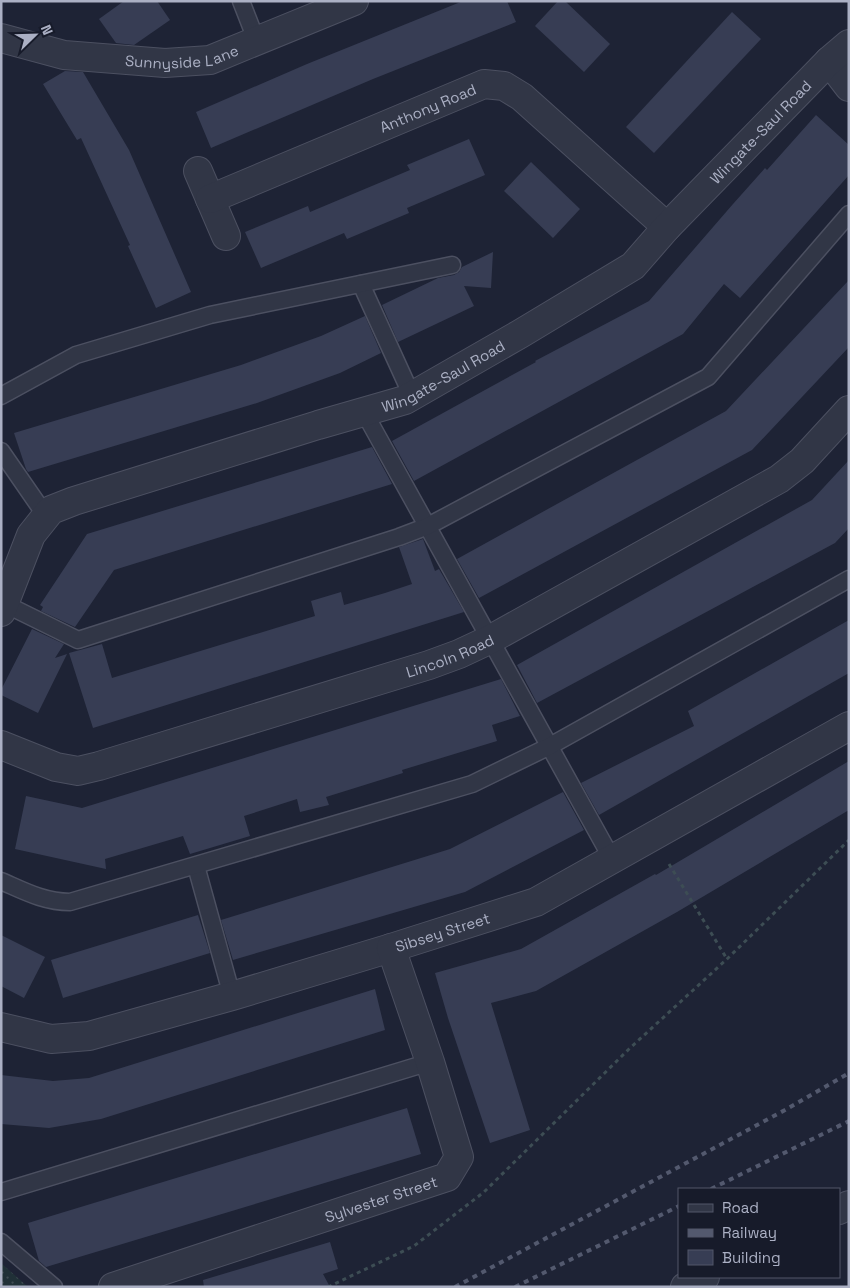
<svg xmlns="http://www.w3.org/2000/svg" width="850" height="1288" font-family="'Space Grotesk',sans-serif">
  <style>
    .park { fill: url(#park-dots) }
    .building { fill: #373d54 }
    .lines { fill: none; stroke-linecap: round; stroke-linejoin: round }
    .lane-casing { stroke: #4c5061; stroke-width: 19 }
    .street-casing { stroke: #4c5061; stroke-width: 30 }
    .path { stroke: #3d4d54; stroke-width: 3; stroke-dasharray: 4 4; stroke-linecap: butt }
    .lane { stroke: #313646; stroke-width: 16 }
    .street { stroke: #313646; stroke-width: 28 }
    .rail { stroke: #53596e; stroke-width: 4; stroke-dasharray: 5 5; stroke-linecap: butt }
    .labels { text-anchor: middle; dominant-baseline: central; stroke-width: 5; stroke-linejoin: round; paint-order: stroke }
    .street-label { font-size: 15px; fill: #abb0c4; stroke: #171b2a }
  </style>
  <defs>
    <pattern id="park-dots" width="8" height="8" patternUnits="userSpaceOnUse" patternTransform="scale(1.25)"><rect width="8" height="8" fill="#203037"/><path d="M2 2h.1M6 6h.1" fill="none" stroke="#3e4b52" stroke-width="1.8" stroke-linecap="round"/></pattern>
  </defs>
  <rect width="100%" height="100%" fill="#1e2335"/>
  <path class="park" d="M 1,1263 L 28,1287 L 1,1287 Z"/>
  <g class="building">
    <path d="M 124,1 L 157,1 L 170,20 L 134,45 L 116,43 L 99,19 Z"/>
    <path d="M 463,1 L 507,1 L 516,22 L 373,79 L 211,148 L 196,112 L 307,64 Z"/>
    <path d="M 558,1 L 565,1 L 610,44 L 584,72 L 535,26 Z"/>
    <path d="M 732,12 L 761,39 L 654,153 L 626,127 Z"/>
    <path d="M 65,71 L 83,72 L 129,150 L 191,292 L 156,308 L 128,246 L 130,245 L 81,138 L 77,140 L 43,84 Z"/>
    <path d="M 816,115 L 849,145 L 849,175 L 740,298 L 724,284 L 683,334 L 414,481 L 392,441 L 536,362 L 535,361 L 649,301 L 733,204 L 765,168 L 767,170 Z"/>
    <path d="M 469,139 L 485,175 L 407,208 L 409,213 L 347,239 L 344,233 L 261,268 L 245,232 L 308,206 L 310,212 L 410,170 L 407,165 Z"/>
    <path d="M 531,162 L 580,209 L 553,238 L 504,191 Z"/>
    <path d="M 493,252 L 491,288 L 464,286 L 474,306 L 398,342 L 382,305 L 438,278 L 454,275 L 459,272 L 462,267 Z"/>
    <path d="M 849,280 L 849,347 L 752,450 L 479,598 L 457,559 L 726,411 Z"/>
    <path d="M 365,316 L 381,353 L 340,373 L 257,403 L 28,472 L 26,469 L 14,433 L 241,365 L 321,336 Z"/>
    <path d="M 372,447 L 392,484 L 114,570 L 75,627 L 41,611 L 43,607 L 40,605 L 87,534 Z"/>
    <path d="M 849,460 L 849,528 L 835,543 L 537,703 L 517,665 L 812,500 Z"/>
    <path d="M 423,539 L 435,571 L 439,569 L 464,612 L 93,728 L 69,653 L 102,644 L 112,678 L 315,616 L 311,601 L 341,592 L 344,605 L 385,593 L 412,584 L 399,547 Z"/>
    <path d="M 849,620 L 849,673 L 599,815 L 581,783 L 694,726 L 688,711 Z"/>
    <path d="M 32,629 L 64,644 L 55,658 L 67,654 L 38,713 L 1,695 L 1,690 Z"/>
    <path d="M 501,679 L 520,716 L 492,725 L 497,741 L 402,770 L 403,773 L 326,797 L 329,805 L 300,812 L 297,799 L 244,816 L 250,836 L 190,854 L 183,836 L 105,859 L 106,869 L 15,849 L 26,796 L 82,808 Z"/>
    <path d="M 849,761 L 849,810 L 677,912 L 536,991 L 491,1003 L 530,1130 L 490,1143 L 448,1018 L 435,973 L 521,949 L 655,874 L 656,875 Z"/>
    <path d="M 563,792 L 584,830 L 465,892 L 233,960 L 221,920 L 450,849 Z"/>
    <path d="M 198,915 L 210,953 L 63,998 L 51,960 Z"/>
    <path d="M 1,935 L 45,957 L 24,998 L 1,986 Z"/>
    <path d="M 375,989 L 385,1030 L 101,1119 L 49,1128 L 1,1124 L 1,1075 L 53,1081 L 89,1078 Z"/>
    <path d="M 407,1108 L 421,1154 L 46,1267 L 39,1261 L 28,1223 Z"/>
    <path d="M 330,1242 L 338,1269 L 323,1274 L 330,1287 L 204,1287 L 203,1280 Z"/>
  </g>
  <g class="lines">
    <g class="lane-casing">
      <g id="lane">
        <path d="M 241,1 L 257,42"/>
        <path d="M 361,284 L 412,396"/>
        <path d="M 1,396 L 76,355 L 210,315 L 452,265"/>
        <path d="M 364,412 L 612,859"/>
        <path d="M 1,451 L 46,516"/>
        <path d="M 5,604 L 78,640 L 399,537 L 428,526 L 708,377 L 849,214"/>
        <path d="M 196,866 L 232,996"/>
        <path d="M 1,881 C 24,891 44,902 70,902 L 472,784 L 550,746 L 849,579"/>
        <path d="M 1,1192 L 430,1062"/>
        <path d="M 1,1242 L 54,1287"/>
      </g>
    </g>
    <g class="street-casing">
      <g id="street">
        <path id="s1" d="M 1,38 L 64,55 L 165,63 L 210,60 L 354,1"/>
        <path d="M 829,61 L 849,87"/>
        <path d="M 198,171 L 226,236"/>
        <path id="s2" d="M 210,199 L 484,84 L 504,86 L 522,97 L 667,227"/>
        <path id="s3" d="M 1,612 L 31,535 L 51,510 L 74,501 L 318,425 L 405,400 L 520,334 L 633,266 L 667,227 L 829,61 L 849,44"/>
        <path id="s4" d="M 1,745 L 56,767 L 78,771 L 99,766 L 429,665 L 459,654 L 491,639 L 779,479 L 802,461 L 849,410"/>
        <path id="s5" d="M 1,1027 L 51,1039 L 89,1036 L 232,996 L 391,948 L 536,902 L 849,726"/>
        <path d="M 839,1210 L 849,1205"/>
        <path id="s6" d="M 113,1287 L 447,1177 L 459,1157 L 430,1062 L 391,948"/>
        <path d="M 685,1287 L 705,1277"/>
      </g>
    </g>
    <g class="path">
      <path d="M 669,864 L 727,959"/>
      <path d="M 328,1287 L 414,1246 L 484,1192 L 629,1049 L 727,959 L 849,840"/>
    </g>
    <use href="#lane" class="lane"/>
    <use href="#street" class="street"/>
    <g class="rail">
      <path d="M 711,1189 L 849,1121"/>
      <path d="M 455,1287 L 785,1110 L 849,1073"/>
      <path d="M 515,1287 L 679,1206"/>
    </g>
  </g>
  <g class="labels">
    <g class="street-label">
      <text stroke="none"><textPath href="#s1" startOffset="184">Sunnyside Lane</textPath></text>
      <text stroke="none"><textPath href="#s2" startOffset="236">Anthony Road</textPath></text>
      <text stroke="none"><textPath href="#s3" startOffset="935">Wingate-Saul Road</textPath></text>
      <text stroke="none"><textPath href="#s3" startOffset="530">Wingate-Saul Road</textPath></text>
      <text stroke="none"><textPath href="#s4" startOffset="471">Lincoln Road</textPath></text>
      <text stroke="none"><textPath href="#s5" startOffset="458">Sibsey Street</textPath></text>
      <text stroke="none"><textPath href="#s6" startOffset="282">Sylvester Street</textPath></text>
    </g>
  </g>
  <rect width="850" height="1288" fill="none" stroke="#abb0c4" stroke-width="5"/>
  <rect x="678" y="1188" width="162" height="90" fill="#171b2a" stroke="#525768"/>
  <rect x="688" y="1204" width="25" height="8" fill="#313646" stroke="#525768"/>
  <text x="722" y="1213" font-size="15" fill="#abb0c4">Road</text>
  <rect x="688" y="1229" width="25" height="8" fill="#53596e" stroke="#525768"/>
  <text x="722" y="1238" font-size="15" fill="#abb0c4">Railway</text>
  <rect x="688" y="1250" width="25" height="15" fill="#373d54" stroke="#525768"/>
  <text x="722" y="1263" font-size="15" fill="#abb0c4">Building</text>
  <g transform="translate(35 35) rotate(67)" stroke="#171b2a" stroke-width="4" paint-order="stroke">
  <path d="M0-4L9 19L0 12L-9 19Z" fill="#abb0c4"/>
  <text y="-8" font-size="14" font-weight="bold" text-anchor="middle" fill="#abb0c4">N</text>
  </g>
</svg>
